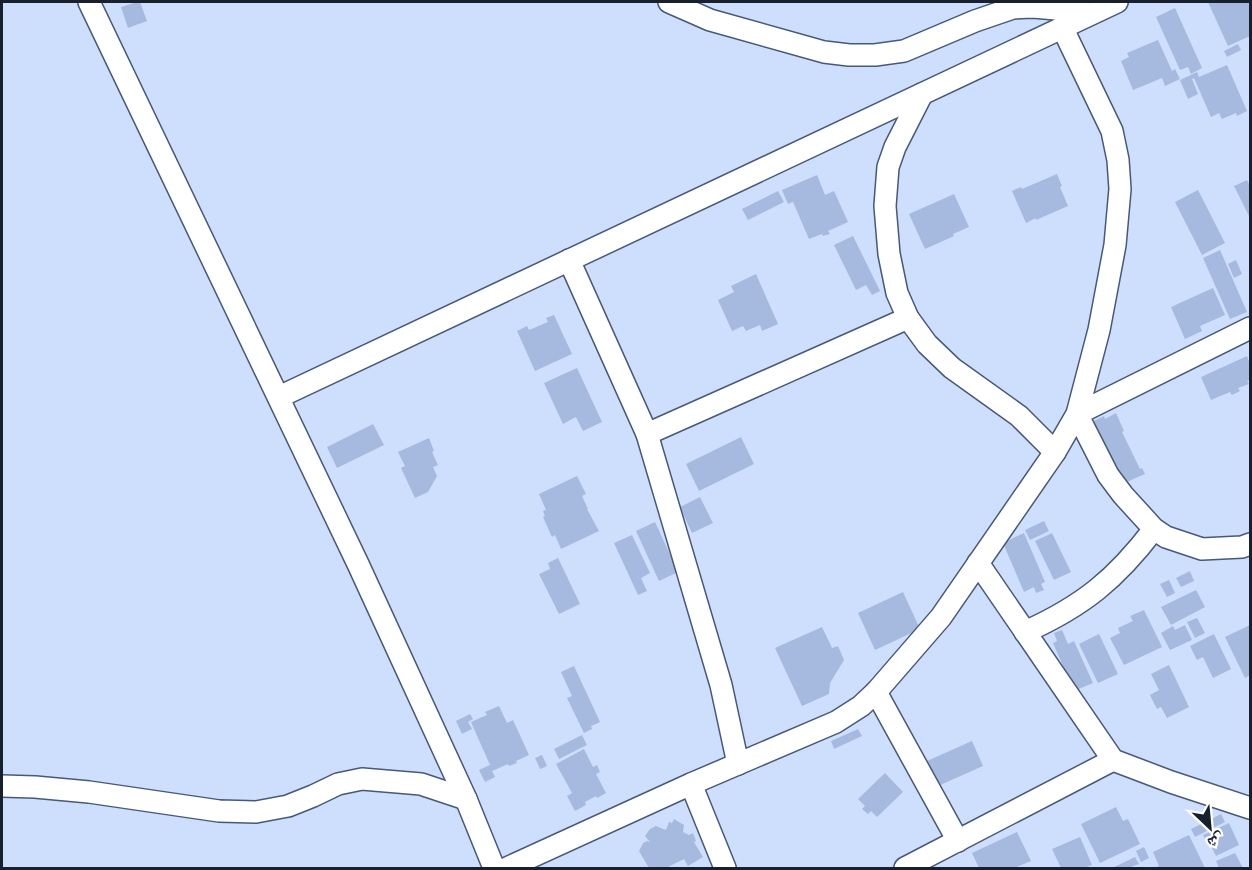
<svg xmlns="http://www.w3.org/2000/svg" width="1252" height="870" font-family="'Alegreya Sans','Noto Naskh Arabic',sans-serif">
  <style>
    .building { fill: #a6b9df }
    .lines { fill: none; stroke-linecap: round; stroke-linejoin: round }
    .street-casing { stroke: #475878; stroke-width: 24 }
    .street { stroke: #fff; stroke-width: 21 }
  </style>
  <rect width="100%" height="100%" fill="#cedffe"/>
  <g class="building">
    <path d="M 137,2 L 140,2 L 147,21 L 128,28 L 121,7 Z"/>
    <path d="M 1208,2 L 1250,2 L 1250,36 L 1228,46 Z"/>
    <path d="M 1175,8 L 1202,68 L 1191,74 L 1188,67 L 1180,70 L 1156,17 Z"/>
    <path d="M 1158,40 L 1172,71 L 1175,69 L 1180,79 L 1165,86 L 1162,78 L 1133,90 L 1121,61 L 1129,57 L 1127,53 Z"/>
    <path d="M 1238,44 L 1241,50 L 1227,57 L 1224,51 Z"/>
    <path d="M 1227,65 L 1247,111 L 1237,116 L 1236,113 L 1222,119 L 1219,113 L 1211,117 L 1194,78 L 1192,79 L 1198,94 L 1188,99 L 1180,80 L 1197,72 L 1199,77 Z"/>
    <path d="M 1057,174 L 1062,186 L 1060,187 L 1068,206 L 1036,220 L 1036,218 L 1026,223 L 1012,191 L 1021,187 L 1022,189 Z"/>
    <path d="M 817,175 L 825,195 L 834,191 L 848,222 L 828,231 L 830,234 L 823,236 L 822,234 L 809,239 L 793,202 L 788,204 L 782,190 Z"/>
    <path d="M 1247,180 L 1249,184 L 1250,184 L 1250,218 L 1234,186 Z"/>
    <path d="M 1198,190 L 1225,243 L 1202,255 L 1175,202 Z"/>
    <path d="M 778,191 L 784,202 L 748,220 L 742,209 Z"/>
    <path d="M 954,194 L 969,227 L 953,234 L 954,236 L 925,249 L 909,214 Z"/>
    <path d="M 853,236 L 880,291 L 872,295 L 866,285 L 856,290 L 834,245 Z"/>
    <path d="M 1220,250 L 1247,312 L 1230,319 L 1203,258 Z"/>
    <path d="M 1236,260 L 1242,274 L 1234,278 L 1228,264 Z"/>
    <path d="M 756,274 L 778,324 L 762,331 L 760,325 L 746,331 L 743,326 L 732,331 L 718,300 L 734,292 L 731,286 Z"/>
    <path d="M 1213,288 L 1225,315 L 1200,326 L 1202,331 L 1185,339 L 1171,307 Z"/>
    <path d="M 554,315 L 572,354 L 535,371 L 517,331 L 527,326 L 529,330 L 548,322 L 546,318 Z"/>
    <path d="M 1247,356 L 1250,364 L 1250,380 L 1247,381 L 1249,384 L 1238,388 L 1240,391 L 1232,395 L 1230,392 L 1211,400 L 1201,377 Z"/>
    <path d="M 577,368 L 602,422 L 583,431 L 576,417 L 563,424 L 544,383 Z"/>
    <path d="M 1116,413 L 1124,431 L 1122,432 L 1140,469 L 1142,468 L 1145,474 L 1120,485 L 1090,423 L 1104,416 L 1105,419 Z"/>
    <path d="M 373,424 L 384,445 L 337,468 L 327,447 Z"/>
    <path d="M 741,437 L 754,464 L 699,491 L 686,464 Z"/>
    <path d="M 429,438 L 434,451 L 432,452 L 438,465 L 433,467 L 437,476 L 428,492 L 415,498 L 401,468 L 405,466 L 398,452 Z"/>
    <path d="M 577,476 L 586,494 L 582,496 L 588,509 L 587,509 L 599,531 L 561,549 L 555,535 L 552,537 L 543,517 L 545,516 L 543,511 L 546,510 L 539,494 Z"/>
    <path d="M 700,497 L 713,523 L 692,533 L 680,507 Z"/>
    <path d="M 1044,521 L 1049,531 L 1030,540 L 1025,530 Z"/>
    <path d="M 655,522 L 678,572 L 659,581 L 636,531 Z"/>
    <path d="M 1024,533 L 1045,582 L 1041,584 L 1044,590 L 1036,593 L 1034,587 L 1024,592 L 1003,543 Z"/>
    <path d="M 1052,533 L 1071,572 L 1054,580 L 1035,541 Z"/>
    <path d="M 632,535 L 650,573 L 641,578 L 647,591 L 638,595 L 614,543 Z"/>
    <path d="M 558,558 L 580,604 L 559,614 L 539,574 L 550,569 L 548,563 Z"/>
    <path d="M 1190,571 L 1194,581 L 1181,587 L 1176,578 Z"/>
    <path d="M 1169,580 L 1175,593 L 1167,597 L 1160,584 Z"/>
    <path d="M 1196,590 L 1205,607 L 1171,625 L 1161,607 Z"/>
    <path d="M 903,592 L 920,629 L 875,650 L 858,613 Z"/>
    <path d="M 1144,610 L 1162,647 L 1124,665 L 1110,638 L 1120,633 L 1118,628 L 1133,621 L 1130,616 Z"/>
    <path d="M 1197,618 L 1205,633 L 1195,638 L 1187,622 Z"/>
    <path d="M 1185,625 L 1192,640 L 1170,650 L 1161,633 L 1173,626 L 1175,630 Z"/>
    <path d="M 1250,625 L 1250,675 L 1245,678 L 1225,637 Z"/>
    <path d="M 822,627 L 832,648 L 838,646 L 844,660 L 830,683 L 829,694 L 802,706 L 775,648 Z"/>
    <path d="M 1062,630 L 1068,644 L 1074,641 L 1093,683 L 1074,691 L 1053,643 L 1057,641 L 1054,633 Z"/>
    <path d="M 1099,634 L 1118,674 L 1098,683 L 1079,644 Z"/>
    <path d="M 1214,634 L 1231,669 L 1213,678 L 1203,657 L 1197,660 L 1190,646 Z"/>
    <path d="M 1169,665 L 1189,707 L 1167,718 L 1161,707 L 1157,709 L 1150,695 L 1159,690 L 1151,674 Z"/>
    <path d="M 574,666 L 600,722 L 591,726 L 592,729 L 584,733 L 567,698 L 572,696 L 561,672 Z"/>
    <path d="M 499,706 L 507,723 L 513,720 L 529,755 L 516,761 L 517,763 L 509,766 L 508,764 L 492,771 L 495,777 L 485,782 L 479,770 L 490,765 L 471,722 L 487,715 L 485,712 Z"/>
    <path d="M 470,714 L 473,719 L 468,722 L 472,729 L 462,734 L 456,721 Z"/>
    <path d="M 858,729 L 862,736 L 834,749 L 831,741 Z"/>
    <path d="M 582,735 L 587,745 L 559,759 L 554,749 Z"/>
    <path d="M 972,741 L 983,766 L 938,786 L 927,761 Z"/>
    <path d="M 584,749 L 593,767 L 597,765 L 600,772 L 596,774 L 606,793 L 597,798 L 596,796 L 585,802 L 586,805 L 575,811 L 567,796 L 572,793 L 556,764 Z"/>
    <path d="M 542,755 L 547,766 L 540,769 L 535,758 Z"/>
    <path d="M 885,773 L 903,792 L 877,817 L 871,811 L 868,814 L 862,809 L 865,806 L 858,799 Z"/>
    <path d="M 1116,807 L 1123,821 L 1128,819 L 1140,844 L 1100,863 L 1081,824 Z"/>
    <path d="M 1221,814 L 1225,822 L 1195,837 L 1191,829 Z"/>
    <path d="M 674,819 L 684,825 L 683,832 L 689,835 L 693,833 L 696,841 L 694,842 L 703,857 L 688,866 L 684,859 L 666,868 L 649,868 L 639,851 L 643,843 L 647,841 L 650,842 L 645,836 L 650,829 L 656,826 L 666,830 L 669,822 L 672,823 Z"/>
    <path d="M 1229,823 L 1239,845 L 1216,856 L 1211,846 L 1209,847 L 1203,835 Z"/>
    <path d="M 1017,832 L 1031,861 L 1014,868 L 979,868 L 972,853 Z"/>
    <path d="M 1189,835 L 1205,868 L 1154,868 L 1159,866 L 1153,852 Z"/>
    <path d="M 1080,837 L 1092,865 L 1084,868 L 1061,868 L 1052,849 Z"/>
    <path d="M 1144,847 L 1149,858 L 1141,862 L 1136,851 Z"/>
    <path d="M 1235,853 L 1243,868 L 1219,868 L 1216,861 Z"/>
    <path d="M 1135,857 L 1139,864 L 1128,868 L 1112,868 Z"/>
  </g>
  <g class="lines">
    <g class="street-casing">
      <g id="street">
        <path d="M 89,2 L 358,564 L 466,799 L 494,868"/>
        <path d="M 669,2 L 710,20 L 824,52 L 849,55 L 875,55 L 904,51 L 975,21 L 1013,8 L 1033,7 L 1056,9 L 1090,14"/>
        <path d="M 922,94 L 895,147 L 888,167 L 885,206 L 889,254 L 897,293 L 908,318 L 927,344 L 952,368 L 1019,416 L 1055,452"/>
        <path d="M 569,260 L 647,434 L 721,685 L 738,764"/>
        <path d="M 1250,328 L 1077,414 L 1108,475 L 1123,495 L 1154,529 L 1166,537 L 1202,549 L 1242,547 L 1250,544"/>
        <path d="M 279,397 L 1117,2"/>
        <path d="M 647,434 L 908,318"/>
        <path d="M 978,563 L 1113,760 L 1171,782 L 1250,808"/>
        <path d="M 1025,632 C 1083,606 1116,579 1154,529"/>
        <path d="M 876,692 L 958,841"/>
        <path d="M 691,784 L 725,868"/>
        <path d="M 2,786 L 35,787 L 89,792 L 219,811 L 256,812 L 288,806 L 313,796 L 338,784 L 362,779 L 421,784 L 466,799"/>
        <path d="M 507,868 L 691,784 L 836,722 L 861,706 L 876,692 L 941,617 L 1055,452 L 1077,414 L 1099,330 L 1115,245 L 1120,189 L 1118,160 L 1112,131 L 1062,27"/>
        <path d="M 905,868 L 1113,760"/>
      </g>
    </g>
    <use href="#street" class="street"/>
  </g>
  <rect width="1252" height="870" fill="none" stroke="#18202e" stroke-width="6"/>
  <g transform="translate(1210 828) rotate(154)" stroke="#ffffff" stroke-width="4.5" paint-order="stroke">
  <path d="M0-4.5L10 22L0 15L-10 22Z" fill="#18202e"/>
  <text y="-9" font-size="16" font-weight="bold" text-anchor="middle" fill="#18202e">ش</text>
  </g>
</svg>
